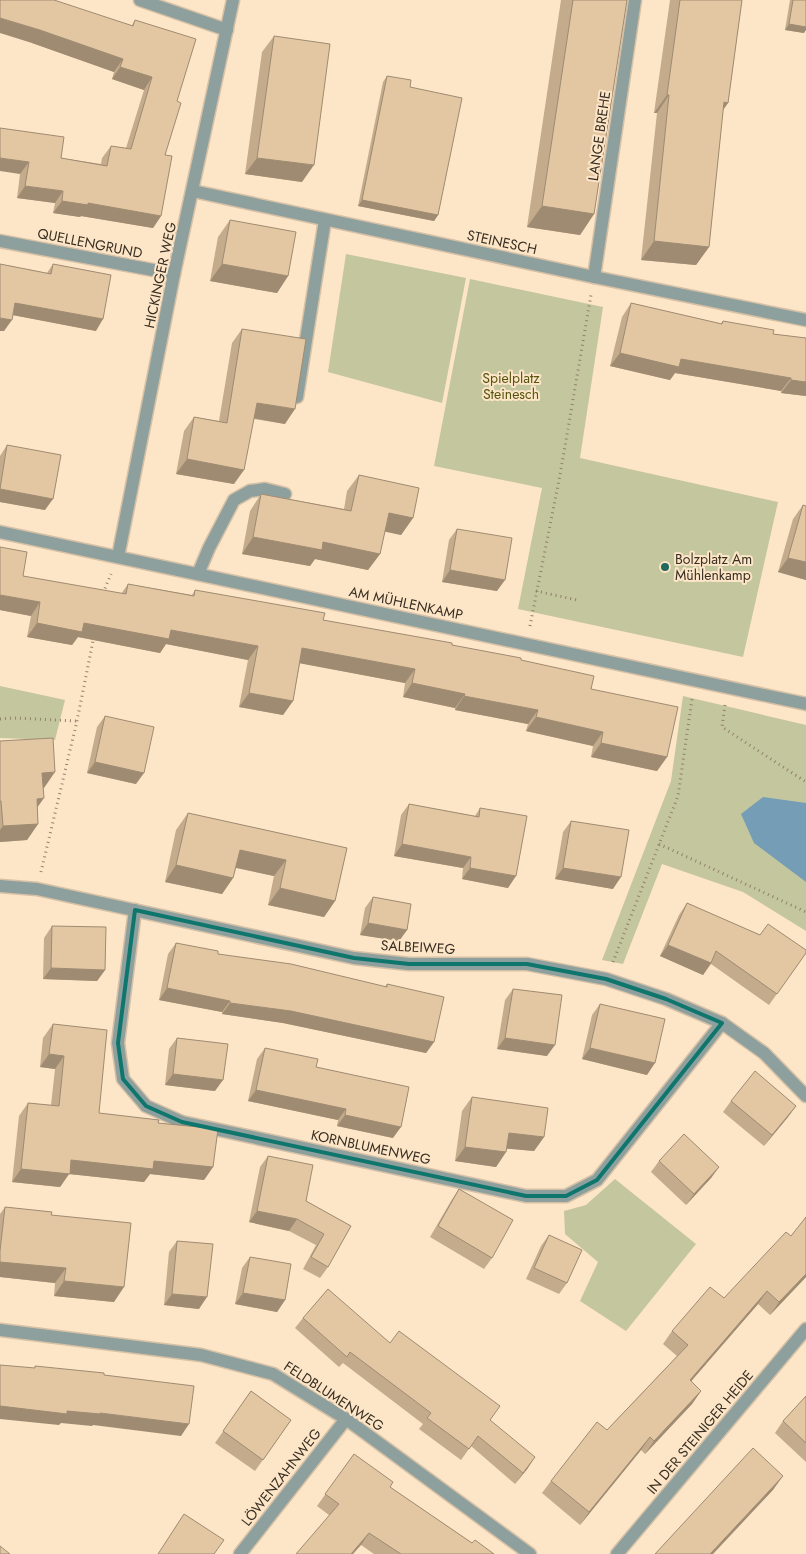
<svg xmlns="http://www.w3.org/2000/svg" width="806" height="1554" font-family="Jost,sans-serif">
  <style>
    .green { fill: #c4c69d }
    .water { fill: #759db6 }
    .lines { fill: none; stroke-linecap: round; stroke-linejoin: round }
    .minor-casing { stroke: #d6c1a6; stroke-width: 15 }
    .path { stroke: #91816d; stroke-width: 3; stroke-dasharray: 1 4; stroke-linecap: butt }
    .minor { stroke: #8ea09e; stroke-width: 12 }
    .wall { fill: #c3ab8c }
    .shaded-wall { fill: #9f8b72 }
    .building { fill: #e3c7a3; stroke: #9f8b72 }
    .marked { fill: none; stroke: #0f766e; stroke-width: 4; stroke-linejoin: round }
    .poi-dot { fill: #21685d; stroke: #fde5c7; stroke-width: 2 }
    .labels { text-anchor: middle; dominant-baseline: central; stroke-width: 4; stroke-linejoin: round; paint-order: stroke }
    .street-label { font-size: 14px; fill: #382f23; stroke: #fde5c7 }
    .park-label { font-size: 14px; fill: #53540e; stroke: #fde5c7 }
    .poi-label { font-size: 14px; fill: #382f23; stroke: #fde5c7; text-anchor: start }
  </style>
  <rect width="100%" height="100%" fill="#fde5c7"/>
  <g class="green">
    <path d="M 346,254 L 466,278 L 442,403 L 328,372 Z"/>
    <path d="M 470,279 L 603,307 L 580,458 L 778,502 L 743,657 L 518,609 L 542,488 L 434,466 Z"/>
    <path d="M 0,686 L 65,700 L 55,740 L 0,738 Z"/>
    <path d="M 683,696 L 806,725 L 806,931 L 743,892 L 662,864 L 623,964 L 602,960 L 671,781 Z"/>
    <path d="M 615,1179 L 696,1244 L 626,1331 L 580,1301 L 598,1262 L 565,1234 L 564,1211 L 586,1205 Z"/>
  </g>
  <path class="water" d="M 763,797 L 806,803 L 806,882 L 754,843 L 741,814 Z"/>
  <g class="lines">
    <g class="minor-casing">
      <g id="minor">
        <path d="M 140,0 L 227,30"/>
        <path d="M 193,191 L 594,277 L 806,320"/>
        <path d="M 0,241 L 174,274"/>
        <path d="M 594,277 L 635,0"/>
        <path d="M 297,397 L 325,220"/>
        <path d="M 0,532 L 806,704"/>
        <path d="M 118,557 L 174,274 L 233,0"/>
        <path d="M 198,574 L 209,548 L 234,500 L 250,491 L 265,489 L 285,494"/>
        <path d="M 0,886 L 37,889 L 354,958 L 409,964 L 527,964 L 606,979 L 666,999 L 722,1023 L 764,1053 L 806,1096"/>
        <path d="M 135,910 L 118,1043 L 123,1079 L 146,1106 L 182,1122 L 526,1196 L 566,1196 L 597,1180 L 722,1023"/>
        <path d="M 0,1330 L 201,1355 L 273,1374 L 346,1419 L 530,1554"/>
        <path d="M 240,1554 L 346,1419"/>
        <path d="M 617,1554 L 806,1329"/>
      </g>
    </g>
    <g class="path">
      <path d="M 536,591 L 577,600"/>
      <path d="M 103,593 L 111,574"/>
      <path d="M 530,626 L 560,475 L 591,295"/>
      <path d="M 725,705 L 722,727 L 806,782"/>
      <path d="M 0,719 L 13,718 L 77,721"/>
      <path d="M 659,844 L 806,912"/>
      <path d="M 41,872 L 77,721 L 94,636"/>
      <path d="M 613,962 L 678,796 L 692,699"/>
    </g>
    <use href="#minor" class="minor"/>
  </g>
  <g class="wall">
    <path d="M 561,0 L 627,0 L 594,214 L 580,235 L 527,227 Z"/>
    <path d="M 670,0 L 742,0 L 728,103 L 723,110 L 709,247 L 696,265 L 641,260 L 657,113 L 654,113 Z"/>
    <path d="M 790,0 L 806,0 L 804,33 L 785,30 Z"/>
    <path d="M 135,20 L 177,101 L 165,155 L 161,216 L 153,228 L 81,216 L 80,217 L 53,213 L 55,203 L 17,198 L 20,174 L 0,128 L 61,158 L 101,164 L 102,158 L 111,146 L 126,148 L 144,90 L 112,79 L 114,72 L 32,43 L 132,25 Z"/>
    <path d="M 274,36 L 302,182 L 245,174 L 262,52 Z"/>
    <path d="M 387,76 L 410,87 L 438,215 L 434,221 L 358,206 L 383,82 Z"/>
    <path d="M 230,220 L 288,276 L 277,293 L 210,281 L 218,237 Z"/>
    <path d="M 0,264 L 47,273 L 53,264 L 96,331 L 13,315 L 4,331 L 0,331 Z"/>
    <path d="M 631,303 L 720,324 L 723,321 L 773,334 L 806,338 L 806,396 L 781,393 L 781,391 L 675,373 L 670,380 L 610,366 L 622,317 Z"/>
    <path d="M 242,329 L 285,424 L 254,419 L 234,484 L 176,474 L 184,431 L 194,417 L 219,421 L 232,343 Z"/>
    <path d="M 7,445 L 45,510 L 0,502 L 0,456 Z"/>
    <path d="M 359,475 L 413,518 L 401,535 L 385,531 L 380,554 L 368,570 L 315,559 L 310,566 L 242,554 L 250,511 L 261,494 L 344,509 L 347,491 Z"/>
    <path d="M 803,505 L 806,580 L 778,572 L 793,519 Z"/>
    <path d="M 457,529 L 497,591 L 442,582 L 449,540 Z"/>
    <path d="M 0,547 L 23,576 L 121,594 L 128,584 L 192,595 L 195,590 L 323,620 L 452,645 L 521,660 L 591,689 L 667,757 L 657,771 L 591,757 L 593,746 L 526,731 L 528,724 L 455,710 L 455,708 L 403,697 L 405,683 L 300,663 L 293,701 L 283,715 L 239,707 L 248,660 L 166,644 L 160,653 L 78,637 L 72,645 L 27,637 L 31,616 L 0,610 Z"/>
    <path d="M 105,716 L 136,784 L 87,773 L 97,727 Z"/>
    <path d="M 0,741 L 44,788 L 43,789 L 37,807 L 38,824 L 27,840 L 0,842 Z"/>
    <path d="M 409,804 L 475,816 L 480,808 L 508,888 L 462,879 L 463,868 L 394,856 L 401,815 Z"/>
    <path d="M 188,813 L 347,848 L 335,901 L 324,917 L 268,905 L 274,876 L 236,868 L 233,878 L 222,894 L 165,882 L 176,830 Z"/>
    <path d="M 571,821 L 613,889 L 555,879 L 563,832 Z"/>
    <path d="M 373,897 L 407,930 L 399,941 L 360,935 L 365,908 Z"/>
    <path d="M 687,903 L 760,935 L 806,953 L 769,1005 L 711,964 L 703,975 L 660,956 L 679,915 Z"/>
    <path d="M 52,926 L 105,970 L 97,981 L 43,979 L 44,938 Z"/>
    <path d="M 176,943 L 218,954 L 385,987 L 387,984 L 434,1042 L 426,1053 L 283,1023 L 222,1014 L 222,1012 L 159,1000 L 168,954 Z"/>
    <path d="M 513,989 L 547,1056 L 497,1049 L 505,1000 Z"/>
    <path d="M 600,1004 L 647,1075 L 582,1059 L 592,1015 Z"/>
    <path d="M 53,1024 L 99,1113 L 158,1123 L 213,1167 L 204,1180 L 150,1174 L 144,1182 L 69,1174 L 60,1187 L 12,1182 L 19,1116 L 28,1103 L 51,1105 L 55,1069 L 40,1067 L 43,1038 Z"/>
    <path d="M 177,1038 L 215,1091 L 165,1085 L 169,1049 Z"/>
    <path d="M 265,1048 L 316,1067 L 393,1138 L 337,1126 L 338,1120 L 248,1101 L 257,1059 Z"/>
    <path d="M 472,1097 L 544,1137 L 534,1151 L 506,1148 L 506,1152 L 496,1167 L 455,1161 L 462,1111 Z"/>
    <path d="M 731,1101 L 796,1106 L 788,1117 L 764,1146 L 723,1112 Z"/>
    <path d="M 268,1156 L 306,1201 L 351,1226 L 328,1267 L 320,1278 L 303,1269 L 316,1245 L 289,1231 L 249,1222 L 260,1167 Z"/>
    <path d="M 659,1161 L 719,1167 L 711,1178 L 686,1205 L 651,1172 Z"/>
    <path d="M 459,1189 L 492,1258 L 484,1269 L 430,1237 L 451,1201 Z"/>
    <path d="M 5,1207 L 51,1215 L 114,1302 L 54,1296 L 55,1283 L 0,1277 L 0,1214 Z"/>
    <path d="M 806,1217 L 806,1277 L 770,1315 L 758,1304 L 691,1381 L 701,1391 L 692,1404 L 645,1454 L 641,1450 L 580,1525 L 542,1493 L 551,1481 L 607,1430 L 677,1356 L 663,1344 L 672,1331 L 724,1298 L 791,1236 Z"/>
    <path d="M 549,1235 L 567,1283 L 559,1294 L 526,1279 L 541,1246 Z"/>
    <path d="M 177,1241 L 199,1309 L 164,1305 L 169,1252 Z"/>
    <path d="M 250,1257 L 285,1300 L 277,1312 L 235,1304 L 242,1268 Z"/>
    <path d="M 303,1318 L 390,1343 L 490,1420 L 528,1468 L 515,1484 L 471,1446 L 461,1460 L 419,1429 L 423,1424 L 343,1363 L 339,1367 L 295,1328 Z"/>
    <path d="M 251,1391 L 291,1420 L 255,1471 L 215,1443 Z"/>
    <path d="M 806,1396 L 806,1462 L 775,1433 L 783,1421 Z"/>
    <path d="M 354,1454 L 390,1487 L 472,1543 L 494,1554 L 374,1554 L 361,1545 L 329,1515 L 317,1506 Z"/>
  </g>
  <g class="shaded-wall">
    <path d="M 0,18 L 40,30 L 123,59 L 114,72 L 32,43 L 0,33 Z"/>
    <path d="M 789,24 L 806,27 L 806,30 L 804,33 L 785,30 Z"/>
    <path d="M 120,67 L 152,77 L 144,90 L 112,79 Z"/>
    <path d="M 667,95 L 669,95 L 657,113 L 654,113 Z"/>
    <path d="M 724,102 L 728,103 L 715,121 Z"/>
    <path d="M 0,158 L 29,162 L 20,174 L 0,171 Z"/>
    <path d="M 257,158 L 314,165 L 302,182 L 245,174 Z"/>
    <path d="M 25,186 L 63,191 L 55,203 L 17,198 Z"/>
    <path d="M 362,200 L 438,215 L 434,221 L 358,206 Z"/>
    <path d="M 62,201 L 88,203 L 161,216 L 153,228 L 81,216 L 80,217 L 53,213 Z"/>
    <path d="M 542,206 L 594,214 L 580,235 L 527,227 Z"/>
    <path d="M 654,241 L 709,247 L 696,265 L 641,260 Z"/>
    <path d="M 222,264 L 288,276 L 277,293 L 210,281 Z"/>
    <path d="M 15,303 L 103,319 L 96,331 L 7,314 Z"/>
    <path d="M 0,318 L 12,320 L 4,331 L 0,331 Z"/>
    <path d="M 620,353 L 681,359 L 791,378 L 781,391 L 675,373 L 670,380 L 610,366 Z"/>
    <path d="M 791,380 L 806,382 L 806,396 L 781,393 Z"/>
    <path d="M 257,403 L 295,409 L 285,424 L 247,417 Z"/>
    <path d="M 187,459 L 244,470 L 234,484 L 176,474 Z"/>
    <path d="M 0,489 L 53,499 L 45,510 L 0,502 Z"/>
    <path d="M 389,513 L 413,518 L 401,535 L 377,530 Z"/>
    <path d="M 253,537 L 323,542 L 380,554 L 368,570 L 315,559 L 310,566 L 242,554 Z"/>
    <path d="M 788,558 L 806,562 L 806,580 L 778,572 Z"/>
    <path d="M 450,570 L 505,580 L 497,591 L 442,582 Z"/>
    <path d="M 0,595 L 40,602 L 31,616 L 0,610 Z"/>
    <path d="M 37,623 L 84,623 L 171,630 L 258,646 L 248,660 L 166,644 L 160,653 L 78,637 L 72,645 L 27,637 Z"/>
    <path d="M 302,648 L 415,669 L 405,683 L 293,662 Z"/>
    <path d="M 412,683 L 465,694 L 455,708 L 403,697 Z"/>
    <path d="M 249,693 L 293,701 L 283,715 L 239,707 Z"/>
    <path d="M 464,696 L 538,710 L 528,724 L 455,710 Z"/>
    <path d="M 536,717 L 603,732 L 593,746 L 526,731 Z"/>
    <path d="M 601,743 L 667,757 L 657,771 L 591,757 Z"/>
    <path d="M 95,762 L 144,773 L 136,784 L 87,773 Z"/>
    <path d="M 55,772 L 44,788 L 30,789 L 42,773 Z"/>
    <path d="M 44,798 L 32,815 L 37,799 Z"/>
    <path d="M 38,824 L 27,840 L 0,842 L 0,830 L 3,826 Z"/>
    <path d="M 402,844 L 471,857 L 463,868 L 394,856 Z"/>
    <path d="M 240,850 L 286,860 L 274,876 L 228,866 Z"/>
    <path d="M 176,865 L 233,878 L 222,894 L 165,882 Z"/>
    <path d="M 470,868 L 516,876 L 508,888 L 462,879 Z"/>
    <path d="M 563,868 L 621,877 L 613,889 L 555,879 Z"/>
    <path d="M 280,888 L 335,901 L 324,917 L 268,905 Z"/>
    <path d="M 368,923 L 407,930 L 399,941 L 360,935 Z"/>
    <path d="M 668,945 L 711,963 L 703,975 L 660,956 Z"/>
    <path d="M 51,968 L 105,970 L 97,981 L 43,979 Z"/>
    <path d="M 167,988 L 230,1001 L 222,1012 L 159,1000 Z"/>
    <path d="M 230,1003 L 291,1011 L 434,1042 L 426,1053 L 283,1023 L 222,1014 Z"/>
    <path d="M 505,1038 L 555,1045 L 547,1056 L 497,1049 Z"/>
    <path d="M 590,1048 L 655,1063 L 647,1075 L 582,1059 Z"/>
    <path d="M 49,1054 L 64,1056 L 55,1069 L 40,1067 Z"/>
    <path d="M 173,1074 L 223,1080 L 215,1091 L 165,1085 Z"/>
    <path d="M 256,1090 L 346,1109 L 338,1120 L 248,1101 Z"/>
    <path d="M 796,1106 L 788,1117 L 764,1146 L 772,1135 Z"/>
    <path d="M 345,1115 L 401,1127 L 393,1138 L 337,1126 Z"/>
    <path d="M 509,1133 L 544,1137 L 534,1151 L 498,1148 Z"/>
    <path d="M 465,1147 L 506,1152 L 496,1167 L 455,1161 Z"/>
    <path d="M 71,1160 L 154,1161 L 213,1167 L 204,1180 L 150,1174 L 144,1182 L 69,1174 L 60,1187 L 12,1182 L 21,1169 Z"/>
    <path d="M 719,1167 L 711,1178 L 686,1205 L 694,1194 Z"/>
    <path d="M 257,1211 L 297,1219 L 289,1231 L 249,1222 Z"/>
    <path d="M 0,1262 L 66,1268 L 55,1283 L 0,1277 Z"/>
    <path d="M 806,1274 L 806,1277 L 770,1315 L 779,1302 Z"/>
    <path d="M 64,1281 L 124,1287 L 114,1302 L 54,1296 Z"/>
    <path d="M 767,1291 L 758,1304 L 681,1393 L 690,1380 Z"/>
    <path d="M 243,1293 L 285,1300 L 277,1312 L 235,1304 Z"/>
    <path d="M 172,1294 L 207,1297 L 199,1309 L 164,1305 Z"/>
    <path d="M 701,1391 L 692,1404 L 645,1454 L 654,1441 Z"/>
    <path d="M 0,1406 L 100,1413 L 189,1424 L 181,1436 L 93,1425 L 92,1426 L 61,1423 L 59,1425 L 0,1419 Z"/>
    <path d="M 650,1437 L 641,1450 L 580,1525 L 589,1512 Z"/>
    <path d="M 535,1457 L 528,1468 L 515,1484 L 523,1473 Z"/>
    <path d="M 783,1476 L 773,1490 L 713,1554 L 710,1554 Z"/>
    <path d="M 369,1533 L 361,1545 L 353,1554 L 351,1554 Z"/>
  </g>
  <g class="building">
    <path d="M 0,0 L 54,0 L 133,26 L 135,20 L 196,39 L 177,101 L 181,103 L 165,155 L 172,156 L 161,216 L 88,203 L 88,205 L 62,201 L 63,191 L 25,186 L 29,162 L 0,158 L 0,128 L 64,137 L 61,158 L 107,166 L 111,146 L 131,149 L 152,77 L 120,67 L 123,59 L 40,30 L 0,18 Z"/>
    <path d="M 573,0 L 627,0 L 594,214 L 542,206 Z"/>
    <path d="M 680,0 L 742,0 L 728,103 L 724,102 L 709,247 L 654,241 L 669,95 L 667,95 Z"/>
    <path d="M 793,0 L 806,0 L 806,27 L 789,24 Z"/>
    <path d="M 274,36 L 330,44 L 314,165 L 257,158 Z"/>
    <path d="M 387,76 L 411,80 L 410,87 L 462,98 L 438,215 L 362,200 Z"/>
    <path d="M 230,220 L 296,232 L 288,276 L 222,264 Z"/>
    <path d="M 0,264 L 51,274 L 53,264 L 111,275 L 103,319 L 15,303 L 12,320 L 0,318 Z"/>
    <path d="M 631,303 L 722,324 L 723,321 L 774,330 L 773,334 L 806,338 L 806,382 L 791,380 L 791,378 L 681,359 L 679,367 L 620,353 Z"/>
    <path d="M 242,329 L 306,339 L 295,409 L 257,403 L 244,470 L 187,459 L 194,417 L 227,423 Z"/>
    <path d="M 7,445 L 61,455 L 53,499 L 0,489 Z"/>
    <path d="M 359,475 L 419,488 L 413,518 L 389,513 L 380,554 L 323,542 L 322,550 L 253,537 L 261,494 L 351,511 Z"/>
    <path d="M 803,505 L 806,506 L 806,562 L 788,558 Z"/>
    <path d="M 457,529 L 512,538 L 505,580 L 450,570 Z"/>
    <path d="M 0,547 L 27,552 L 23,576 L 126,594 L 128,584 L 194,596 L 195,590 L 325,613 L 323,620 L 452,643 L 452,645 L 521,658 L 521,660 L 594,676 L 591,689 L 678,707 L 667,757 L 601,743 L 603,732 L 536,717 L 538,710 L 464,696 L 465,694 L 412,683 L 415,669 L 302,648 L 293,701 L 249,693 L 258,646 L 171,630 L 169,639 L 84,623 L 82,632 L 37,623 L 40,602 L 0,595 Z"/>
    <path d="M 105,716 L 154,727 L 144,773 L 95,762 Z"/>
    <path d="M 53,738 L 55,772 L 42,773 L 44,798 L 37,799 L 38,824 L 3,826 L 1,801 L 0,801 L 0,741 Z"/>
    <path d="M 409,804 L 479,817 L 480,808 L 527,816 L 516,876 L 470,868 L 471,857 L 402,844 Z"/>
    <path d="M 188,813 L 347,848 L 335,901 L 280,888 L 286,860 L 240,850 L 233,878 L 176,865 Z"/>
    <path d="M 571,821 L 629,830 L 621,877 L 563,868 Z"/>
    <path d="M 373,897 L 411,904 L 407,930 L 368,923 Z"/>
    <path d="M 687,903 L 760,935 L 768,924 L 806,950 L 806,953 L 777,994 L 716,951 L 711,963 L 668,945 Z"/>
    <path d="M 52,926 L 106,927 L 105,970 L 51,968 Z"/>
    <path d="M 176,943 L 218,951 L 218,954 L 291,964 L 387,987 L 387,984 L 444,997 L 434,1042 L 291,1011 L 230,1003 L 230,1001 L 167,988 Z"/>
    <path d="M 513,989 L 562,995 L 555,1045 L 505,1038 Z"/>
    <path d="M 600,1004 L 665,1019 L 655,1063 L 590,1048 Z"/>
    <path d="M 53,1024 L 107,1030 L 99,1113 L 159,1120 L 158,1123 L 218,1129 L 213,1167 L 154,1161 L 153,1169 L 71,1160 L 70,1174 L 21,1169 L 28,1103 L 59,1106 L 64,1056 L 49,1054 Z"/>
    <path d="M 177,1038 L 228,1044 L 223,1080 L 173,1074 Z"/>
    <path d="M 265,1048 L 318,1059 L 316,1067 L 409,1087 L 401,1127 L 345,1115 L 346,1109 L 256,1090 Z"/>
    <path d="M 755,1071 L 796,1106 L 772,1135 L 731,1101 Z"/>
    <path d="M 472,1097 L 548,1108 L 544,1137 L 509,1133 L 506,1152 L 465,1147 Z"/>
    <path d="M 684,1134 L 719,1167 L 694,1194 L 659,1161 Z"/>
    <path d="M 268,1156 L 313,1165 L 306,1201 L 351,1226 L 328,1267 L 311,1257 L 324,1234 L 297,1219 L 257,1211 Z"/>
    <path d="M 459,1189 L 513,1220 L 492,1258 L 438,1226 Z"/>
    <path d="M 5,1207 L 52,1212 L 51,1215 L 131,1223 L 124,1287 L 64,1281 L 66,1268 L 0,1262 L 0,1251 Z"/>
    <path d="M 806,1217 L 806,1274 L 779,1302 L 767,1291 L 690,1380 L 701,1391 L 654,1441 L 650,1437 L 589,1512 L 551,1481 L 597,1422 L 607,1430 L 688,1345 L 672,1331 L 710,1287 L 724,1298 L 786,1232 L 791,1236 Z"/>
    <path d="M 549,1235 L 582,1250 L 567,1283 L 534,1268 Z"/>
    <path d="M 177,1241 L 213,1244 L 207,1297 L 172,1294 Z"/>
    <path d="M 250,1257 L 291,1264 L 285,1300 L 243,1293 Z"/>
    <path d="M 328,1289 L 390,1343 L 399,1331 L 500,1406 L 490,1420 L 535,1457 L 523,1473 L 478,1436 L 469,1449 L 427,1418 L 431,1413 L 350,1352 L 347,1357 L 303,1318 Z"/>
    <path d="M 0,1365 L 35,1368 L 35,1366 L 104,1373 L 104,1375 L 194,1386 L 189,1424 L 100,1413 L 100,1414 L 67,1411 L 67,1414 L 0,1406 Z"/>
    <path d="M 251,1391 L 291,1420 L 263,1460 L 223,1431 Z"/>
    <path d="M 806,1396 L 806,1443 L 783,1421 Z"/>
    <path d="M 753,1448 L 783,1476 L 710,1554 L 655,1554 Z"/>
    <path d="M 354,1454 L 393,1482 L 390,1487 L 472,1543 L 475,1540 L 494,1554 L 401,1554 L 369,1533 L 351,1554 L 296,1554 L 339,1504 L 325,1494 Z"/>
    <path d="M 184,1514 L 224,1540 L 214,1554 L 158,1554 Z"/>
    <path d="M 0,1546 L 10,1554 L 0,1554 Z"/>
  </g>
  <path class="marked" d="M 135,910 L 354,958 L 409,964 L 527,964 L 606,979 L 666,999 L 722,1023 L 597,1180 L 566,1196 L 526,1196 L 182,1122 L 146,1106 L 123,1079 L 118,1043 Z"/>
  <circle class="poi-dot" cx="665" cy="567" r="5"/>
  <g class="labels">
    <g class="street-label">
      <text transform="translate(599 136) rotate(-82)">LANGE BREHE</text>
      <text transform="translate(502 242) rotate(12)">STEINESCH</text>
      <text transform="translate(90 243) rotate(11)">QUELLENGRUND</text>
      <text transform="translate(160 275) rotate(-78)">HICKINGER WEG</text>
      <text transform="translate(406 603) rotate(12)">AM MÜHLENKAMP</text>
      <text transform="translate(418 947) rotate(3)">SALBEIWEG</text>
      <text transform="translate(371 1147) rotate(12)">KORNBLUMENWEG</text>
      <text transform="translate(334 1396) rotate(33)">FELDBLUMENWEG</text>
      <text transform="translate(700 1432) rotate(-50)">IN DER STEINIGER HEIDE</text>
      <text transform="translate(281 1477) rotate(-52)">LÖWENZAHNWEG</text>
    </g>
    <g class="park-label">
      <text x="511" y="378">Spielplatz<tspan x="511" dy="16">Steinesch</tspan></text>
    </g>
    <g class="poi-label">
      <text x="675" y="559">Bolzplatz Am<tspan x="675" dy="16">Mühlenkamp</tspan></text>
    </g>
  </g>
</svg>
